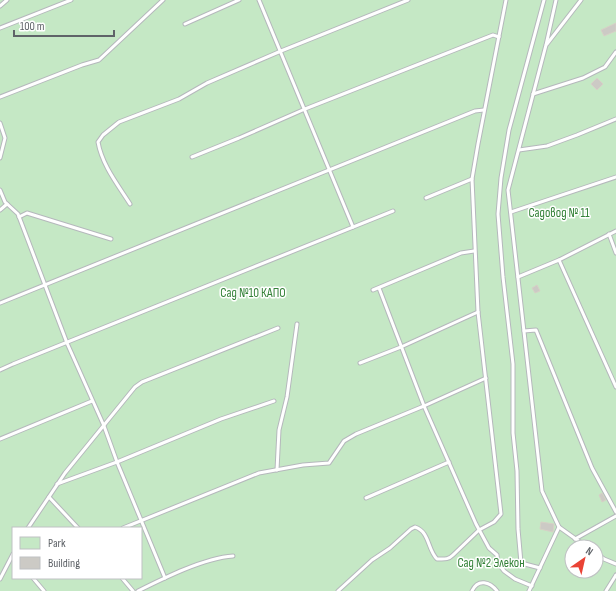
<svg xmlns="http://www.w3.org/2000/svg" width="616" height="591" font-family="'Sofia Sans Condensed',sans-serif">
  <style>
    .green { fill: #c5e8c5; fill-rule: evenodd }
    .building { fill: #cccac5; stroke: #d6d1c6 }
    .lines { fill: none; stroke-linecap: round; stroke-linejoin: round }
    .service-casing { stroke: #b5b8bc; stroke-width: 5 }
    .service { stroke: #fff; stroke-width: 3 }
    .labels { text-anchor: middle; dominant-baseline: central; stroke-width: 3; stroke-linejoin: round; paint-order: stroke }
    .park-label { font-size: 13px; fill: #348238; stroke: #fff }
  </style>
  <rect width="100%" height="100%" fill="#f1efe8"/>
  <path class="green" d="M 0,0 L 616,0 L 616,591 L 0,591 ZM 13,528 L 141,528 L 141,578 L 13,578 ZM 572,547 L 596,547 L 596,571 L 572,571 Z"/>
  <g class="building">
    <path d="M 616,23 L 616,31 L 604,36 L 601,30 Z"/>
    <path d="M 597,78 L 603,84 L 597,90 L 591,84 Z"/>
    <path d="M 537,285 L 540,291 L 535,293 L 532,288 Z"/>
    <path d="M 602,493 L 606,500 L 602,502 L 599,495 Z"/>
    <path d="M 541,522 L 554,524 L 553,532 L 540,529 Z"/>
  </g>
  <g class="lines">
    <g class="service-casing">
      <g id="service">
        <path d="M 259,0 L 353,227"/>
        <path d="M 0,6 L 7,0"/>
        <path d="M 185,24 L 239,0"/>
        <path d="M 0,28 L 71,0"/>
        <path d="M 547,44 L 581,0"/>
        <path d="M 533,94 L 583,78 L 605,67 L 616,52"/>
        <path d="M 0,97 L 82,65 L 99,60 L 163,0"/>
        <path d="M 0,123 L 5,138 L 0,158"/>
        <path d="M 519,150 L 547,146 L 577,135 L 616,119"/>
        <path d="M 192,157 L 239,138 L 305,109 L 493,35 L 499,37"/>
        <path d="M 0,190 L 5,202 L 18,214 L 67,343 L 104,426 L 117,462 L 165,578"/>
        <path d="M 426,198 L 472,179"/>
        <path d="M 130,204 C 118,185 102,165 98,142 L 103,135 L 119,122 L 179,99 L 207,83 L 281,51 L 408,0"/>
        <path d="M 0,210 L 7,204"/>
        <path d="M 511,212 L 616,177"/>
        <path d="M 19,217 L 27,213 L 111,239"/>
        <path d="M 609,234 L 616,253"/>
        <path d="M 559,260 L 616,387"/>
        <path d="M 518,277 L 559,260 L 616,231"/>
        <path d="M 379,288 L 424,406 L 476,524 L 489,548 L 497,555 L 498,563 L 504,571 L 515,579 L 532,586"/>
        <path d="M 373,290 L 461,253 L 474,251"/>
        <path d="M 0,303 L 475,111 L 484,110"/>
        <path d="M 524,331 L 536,330 L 592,468 L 616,512"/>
        <path d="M 360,363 L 401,347 L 478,312"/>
        <path d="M 0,370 L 13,364 L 393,211"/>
        <path d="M 0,439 L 92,401"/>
        <path d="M 277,470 L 279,430 L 287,397 L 297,324"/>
        <path d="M 57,484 L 117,462 L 221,419 L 274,401"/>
        <path d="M 49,497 L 78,528"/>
        <path d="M 366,498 L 449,462"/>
        <path d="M 559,527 L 587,547"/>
        <path d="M 28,528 L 65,473 L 135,387 L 142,382 L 278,328"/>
        <path d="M 123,528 L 259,473 L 303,465 L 329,463 L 344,441 L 356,434 L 424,406 L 486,378"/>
        <path d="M 575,539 L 616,516"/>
        <path d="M 596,553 L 604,559 L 616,564"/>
        <path d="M 540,568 L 521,563 L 518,529 L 517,471 L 513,433 L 513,364 L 503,277 L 498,214 L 501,178 L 509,130 L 544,0"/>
        <path d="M 33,578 L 44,591"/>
        <path d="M 122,578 L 133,591"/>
        <path d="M 0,579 L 13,554"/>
        <path d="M 138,591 C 164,578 204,558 233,556"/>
        <path d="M 338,591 L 372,560 L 390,548 L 411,529 L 415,527 C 430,532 427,549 437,559 C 444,559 448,560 453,555 L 479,530 L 494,522 L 501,514 L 478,312 L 472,179 L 478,144 L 506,0"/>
        <path d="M 472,591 C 478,578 490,582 497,591"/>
        <path d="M 529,591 L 559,527 L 542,491 L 508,190 L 546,45 L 556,0"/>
        <path d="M 606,591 L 616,575"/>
      </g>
    </g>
    <use href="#service" class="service"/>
  </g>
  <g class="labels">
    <g class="park-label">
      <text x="559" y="213">Садовод № 11</text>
      <text x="253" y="293">Сад №10 КАПО</text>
      <text x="491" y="563">Сад №2 Элекон</text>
    </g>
  </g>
  <rect x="12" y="527" width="130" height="52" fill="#ffffff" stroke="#bfc1c3"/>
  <rect x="20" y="537" width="20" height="12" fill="#c5e8c5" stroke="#bfc1c3"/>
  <text x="48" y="547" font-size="12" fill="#5f6368">Park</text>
  <rect x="20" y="557" width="20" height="12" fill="#cccac5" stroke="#bfc1c3"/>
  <text x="48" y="567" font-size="12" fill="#5f6368">Building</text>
  <g transform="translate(584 559) rotate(34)"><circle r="19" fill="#ffffff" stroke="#bfc1c3"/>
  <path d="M0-3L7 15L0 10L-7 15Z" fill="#ea4335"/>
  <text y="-6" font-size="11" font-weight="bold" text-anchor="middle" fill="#5f6368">N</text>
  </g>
  <path d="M14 30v6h100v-6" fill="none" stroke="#5f6368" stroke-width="2"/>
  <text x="20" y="30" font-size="12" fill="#5f6368" stroke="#ffffff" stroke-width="3" paint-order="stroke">100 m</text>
</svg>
